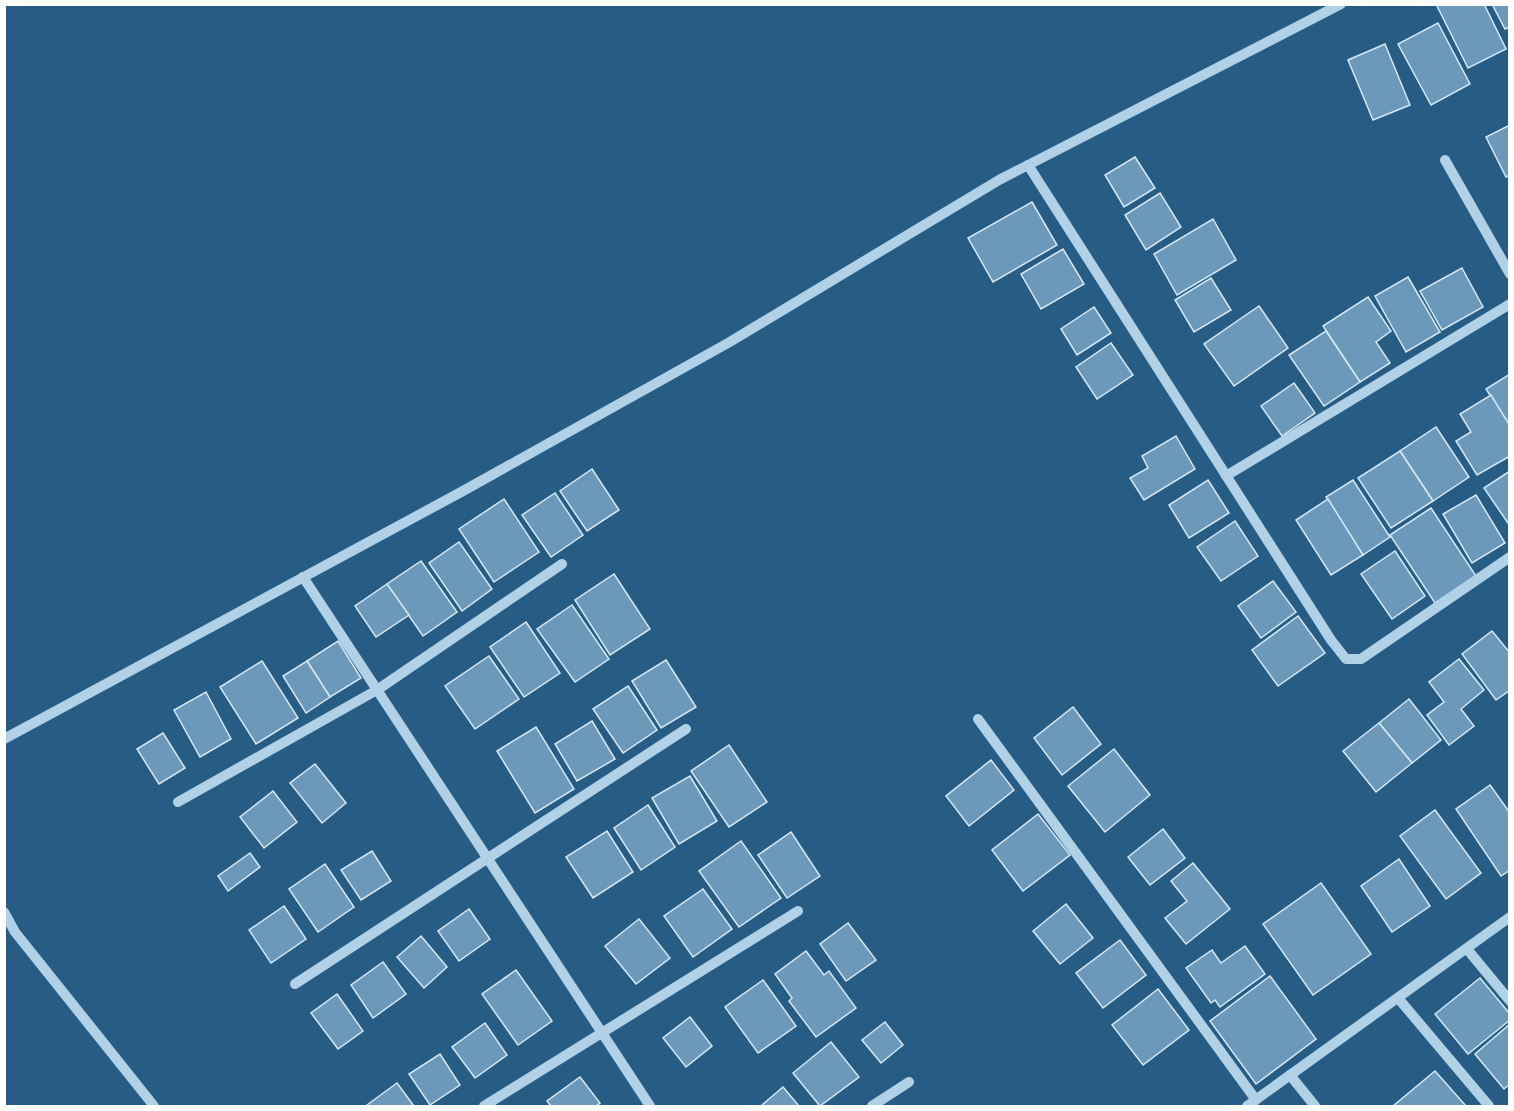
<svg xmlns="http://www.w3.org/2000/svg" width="1514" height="1111" font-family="Inter,sans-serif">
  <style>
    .building { fill: #6c99b9; stroke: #d5e8f6; stroke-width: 1.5 }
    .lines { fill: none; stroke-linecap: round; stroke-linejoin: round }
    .minor { stroke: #b1d1e7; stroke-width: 10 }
  </style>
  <rect width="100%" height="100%" fill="#275d84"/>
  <g class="building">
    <path d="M 1436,4 L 1484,4 L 1506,49 L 1468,68 Z"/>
    <path d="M 1492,4 L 1510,4 L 1510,27 L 1505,29 Z"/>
    <path d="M 1438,23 L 1470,84 L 1431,105 L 1398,44 Z"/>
    <path d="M 1385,44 L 1410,105 L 1373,120 L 1348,60 Z"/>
    <path d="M 1510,125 L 1510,175 L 1506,177 L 1486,137 Z"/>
    <path d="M 1135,157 L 1155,188 L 1124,207 L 1105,175 Z"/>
    <path d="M 1160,193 L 1181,227 L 1146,250 L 1125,215 Z"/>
    <path d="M 1032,202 L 1057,245 L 993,282 L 968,238 Z"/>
    <path d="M 1213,219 L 1236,260 L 1177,295 L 1154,254 Z"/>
    <path d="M 1063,249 L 1084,284 L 1041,309 L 1021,274 Z"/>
    <path d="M 1462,268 L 1483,307 L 1442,330 L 1420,291 Z"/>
    <path d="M 1408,277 L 1440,332 L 1406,352 L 1375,296 Z"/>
    <path d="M 1211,278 L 1231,310 L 1194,332 L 1175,300 Z"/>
    <path d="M 1368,297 L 1391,331 L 1376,342 L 1390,363 L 1360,382 L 1323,326 Z"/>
    <path d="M 1259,306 L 1288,348 L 1234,386 L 1204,344 Z"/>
    <path d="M 1094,307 L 1111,333 L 1077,355 L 1061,329 Z"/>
    <path d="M 1326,331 L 1360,382 L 1324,406 L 1289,355 Z"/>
    <path d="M 1111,343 L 1133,375 L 1097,399 L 1076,367 Z"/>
    <path d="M 1510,374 L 1510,426 L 1486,389 Z"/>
    <path d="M 1294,383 L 1315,413 L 1282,436 L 1261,406 Z"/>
    <path d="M 1491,395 L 1510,426 L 1510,456 L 1477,475 L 1456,441 L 1471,432 L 1460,414 Z"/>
    <path d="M 1436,427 L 1469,477 L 1433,501 L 1400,451 Z"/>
    <path d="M 1176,436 L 1195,469 L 1144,500 L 1130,478 L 1148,468 L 1142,456 Z"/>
    <path d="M 1400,451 L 1433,501 L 1391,528 L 1358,478 Z"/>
    <path d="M 592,469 L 619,510 L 587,531 L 560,491 Z"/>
    <path d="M 1510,471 L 1510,526 L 1484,488 Z"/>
    <path d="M 1208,480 L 1229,513 L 1189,538 L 1169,505 Z"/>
    <path d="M 1353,480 L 1390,537 L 1363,555 L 1326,497 Z"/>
    <path d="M 555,493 L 583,535 L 551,557 L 522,515 Z"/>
    <path d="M 1476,495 L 1505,543 L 1472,563 L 1443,514 Z"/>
    <path d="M 504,499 L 539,552 L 494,582 L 459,529 Z"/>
    <path d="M 1328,499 L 1363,555 L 1331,575 L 1296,520 Z"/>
    <path d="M 1431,508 L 1476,576 L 1435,603 L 1390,535 Z"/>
    <path d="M 1235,521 L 1258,556 L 1221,581 L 1197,547 Z"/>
    <path d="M 459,542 L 492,589 L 462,611 L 429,563 Z"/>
    <path d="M 1395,551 L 1425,596 L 1392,619 L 1361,574 Z"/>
    <path d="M 421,561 L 457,612 L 423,636 L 387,584 Z"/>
    <path d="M 614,574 L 650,629 L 610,655 L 575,600 Z"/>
    <path d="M 1273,581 L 1296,612 L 1261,638 L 1238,606 Z"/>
    <path d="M 387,584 L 409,615 L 376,637 L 355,606 Z"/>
    <path d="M 572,605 L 609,659 L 575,682 L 537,629 Z"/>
    <path d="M 1298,616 L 1325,653 L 1278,686 L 1252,650 Z"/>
    <path d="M 526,622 L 560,673 L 524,697 L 490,647 Z"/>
    <path d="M 1492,631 L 1510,653 L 1510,690 L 1496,700 L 1462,654 Z"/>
    <path d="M 338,641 L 361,678 L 330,697 L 307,661 Z"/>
    <path d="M 489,656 L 519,699 L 475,729 L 445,686 Z"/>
    <path d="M 1459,659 L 1484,690 L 1461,709 L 1474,726 L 1449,745 L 1427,715 L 1444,702 L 1429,682 Z"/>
    <path d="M 666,660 L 696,707 L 661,728 L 632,681 Z"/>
    <path d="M 262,661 L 298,718 L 256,744 L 220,687 Z"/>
    <path d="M 307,661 L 330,697 L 306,713 L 283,676 Z"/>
    <path d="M 628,686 L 657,730 L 623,753 L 593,709 Z"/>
    <path d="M 206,692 L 231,739 L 200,757 L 174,710 Z"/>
    <path d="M 1409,699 L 1441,740 L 1412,763 L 1379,723 Z"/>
    <path d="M 1073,707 L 1101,744 L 1062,775 L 1034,738 Z"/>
    <path d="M 592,721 L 615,759 L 577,781 L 555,744 Z"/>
    <path d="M 1379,723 L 1412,763 L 1376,792 L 1343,751 Z"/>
    <path d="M 536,727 L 574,789 L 535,813 L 497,751 Z"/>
    <path d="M 163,733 L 185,768 L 159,784 L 137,749 Z"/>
    <path d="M 729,745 L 767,802 L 729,827 L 691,771 Z"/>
    <path d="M 1114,749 L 1150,795 L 1105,832 L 1068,786 Z"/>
    <path d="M 991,760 L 1014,790 L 969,826 L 946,796 Z"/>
    <path d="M 315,764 L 346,803 L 322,823 L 290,783 Z"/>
    <path d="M 690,776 L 717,821 L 679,844 L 652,798 Z"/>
    <path d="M 1490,785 L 1510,813 L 1510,870 L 1501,876 L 1456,809 Z"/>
    <path d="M 273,791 L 297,822 L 264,848 L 240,817 Z"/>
    <path d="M 648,805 L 675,847 L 641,870 L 614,828 Z"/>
    <path d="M 1435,810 L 1481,873 L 1446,899 L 1400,836 Z"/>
    <path d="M 1038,814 L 1070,855 L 1023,891 L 992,850 Z"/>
    <path d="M 1163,829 L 1185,858 L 1150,885 L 1128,857 Z"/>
    <path d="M 607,831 L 633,872 L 593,898 L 566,857 Z"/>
    <path d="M 791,832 L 820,876 L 787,898 L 758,855 Z"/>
    <path d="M 741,841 L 781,898 L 739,927 L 699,871 Z"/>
    <path d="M 372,851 L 391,881 L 361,900 L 341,870 Z"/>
    <path d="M 250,853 L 260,867 L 228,891 L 218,876 Z"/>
    <path d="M 1399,859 L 1430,906 L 1392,932 L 1361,886 Z"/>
    <path d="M 1193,863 L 1230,909 L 1186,944 L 1165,918 L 1187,901 L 1171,881 Z"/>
    <path d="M 325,864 L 354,907 L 318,932 L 289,889 Z"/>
    <path d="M 1321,883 L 1371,954 L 1313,995 L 1263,924 Z"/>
    <path d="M 703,889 L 732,929 L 693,957 L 664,916 Z"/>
    <path d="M 1066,904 L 1093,938 L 1060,964 L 1033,931 Z"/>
    <path d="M 284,906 L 306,939 L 271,963 L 249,930 Z"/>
    <path d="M 469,909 L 490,939 L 459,961 L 438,931 Z"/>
    <path d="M 639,919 L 670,958 L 636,984 L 605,946 Z"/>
    <path d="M 848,923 L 876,960 L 846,981 L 820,944 Z"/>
    <path d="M 421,936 L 447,967 L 424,988 L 397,957 Z"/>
    <path d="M 1120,940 L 1146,975 L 1103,1008 L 1076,973 Z"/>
    <path d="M 1245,946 L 1265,974 L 1220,1007 L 1215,1000 L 1211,1003 L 1186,968 L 1212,950 L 1221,963 Z"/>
    <path d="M 806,951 L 824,975 L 829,971 L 856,1008 L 816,1037 L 789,1001 L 792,998 L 775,974 Z"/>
    <path d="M 383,962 L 406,994 L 373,1018 L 351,985 Z"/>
    <path d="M 516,970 L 552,1021 L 518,1045 L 482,994 Z"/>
    <path d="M 1270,976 L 1316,1039 L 1256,1084 L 1210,1021 Z"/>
    <path d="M 1480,978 L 1510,1014 L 1510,1020 L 1468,1054 L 1435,1014 Z"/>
    <path d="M 763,980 L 796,1026 L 758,1053 L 725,1007 Z"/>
    <path d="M 1158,989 L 1189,1030 L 1143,1065 L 1112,1025 Z"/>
    <path d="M 337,994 L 363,1031 L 338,1049 L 311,1013 Z"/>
    <path d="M 690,1017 L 712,1046 L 686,1067 L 663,1038 Z"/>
    <path d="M 885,1022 L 903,1045 L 881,1063 L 862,1040 Z"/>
    <path d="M 485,1023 L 507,1055 L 475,1078 L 452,1047 Z"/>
    <path d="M 1510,1024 L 1510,1084 L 1504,1089 L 1475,1054 Z"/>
    <path d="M 831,1042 L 859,1077 L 820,1106 L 793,1073 Z"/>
    <path d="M 440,1054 L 460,1085 L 430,1105 L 409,1074 Z"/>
    <path d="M 1435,1071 L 1466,1106 L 1393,1106 Z"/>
    <path d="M 580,1077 L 600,1103 L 596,1106 L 551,1106 L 547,1101 Z"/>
    <path d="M 397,1083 L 414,1106 L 368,1106 L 367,1105 Z"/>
    <path d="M 783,1087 L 799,1106 L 763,1106 L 762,1105 Z"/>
  </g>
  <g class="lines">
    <g class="minor">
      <path d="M 1445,160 L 1510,274"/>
      <path d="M 1028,165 L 1331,640 L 1346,659 L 1361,659 L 1510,557"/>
      <path d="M 1226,476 L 1510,304"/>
      <path d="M 303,577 L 650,1106"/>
      <path d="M 978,719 L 1256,1100"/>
      <path d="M 4,739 L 463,491 L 728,343 L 999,180 L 1341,4"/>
      <path d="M 178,802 L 377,690 L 562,564"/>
      <path d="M 4,912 L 15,932 L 154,1106"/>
      <path d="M 1467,949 L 1510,1001"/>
      <path d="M 295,984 L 686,729"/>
      <path d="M 1398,998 L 1489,1106"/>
      <path d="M 1290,1075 L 1315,1106"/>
      <path d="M 484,1106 L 798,911"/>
      <path d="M 872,1106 L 909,1082"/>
      <path d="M 1247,1106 L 1510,917"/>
    </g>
  </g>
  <rect width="1514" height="1111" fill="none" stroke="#ffffff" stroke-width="12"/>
</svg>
